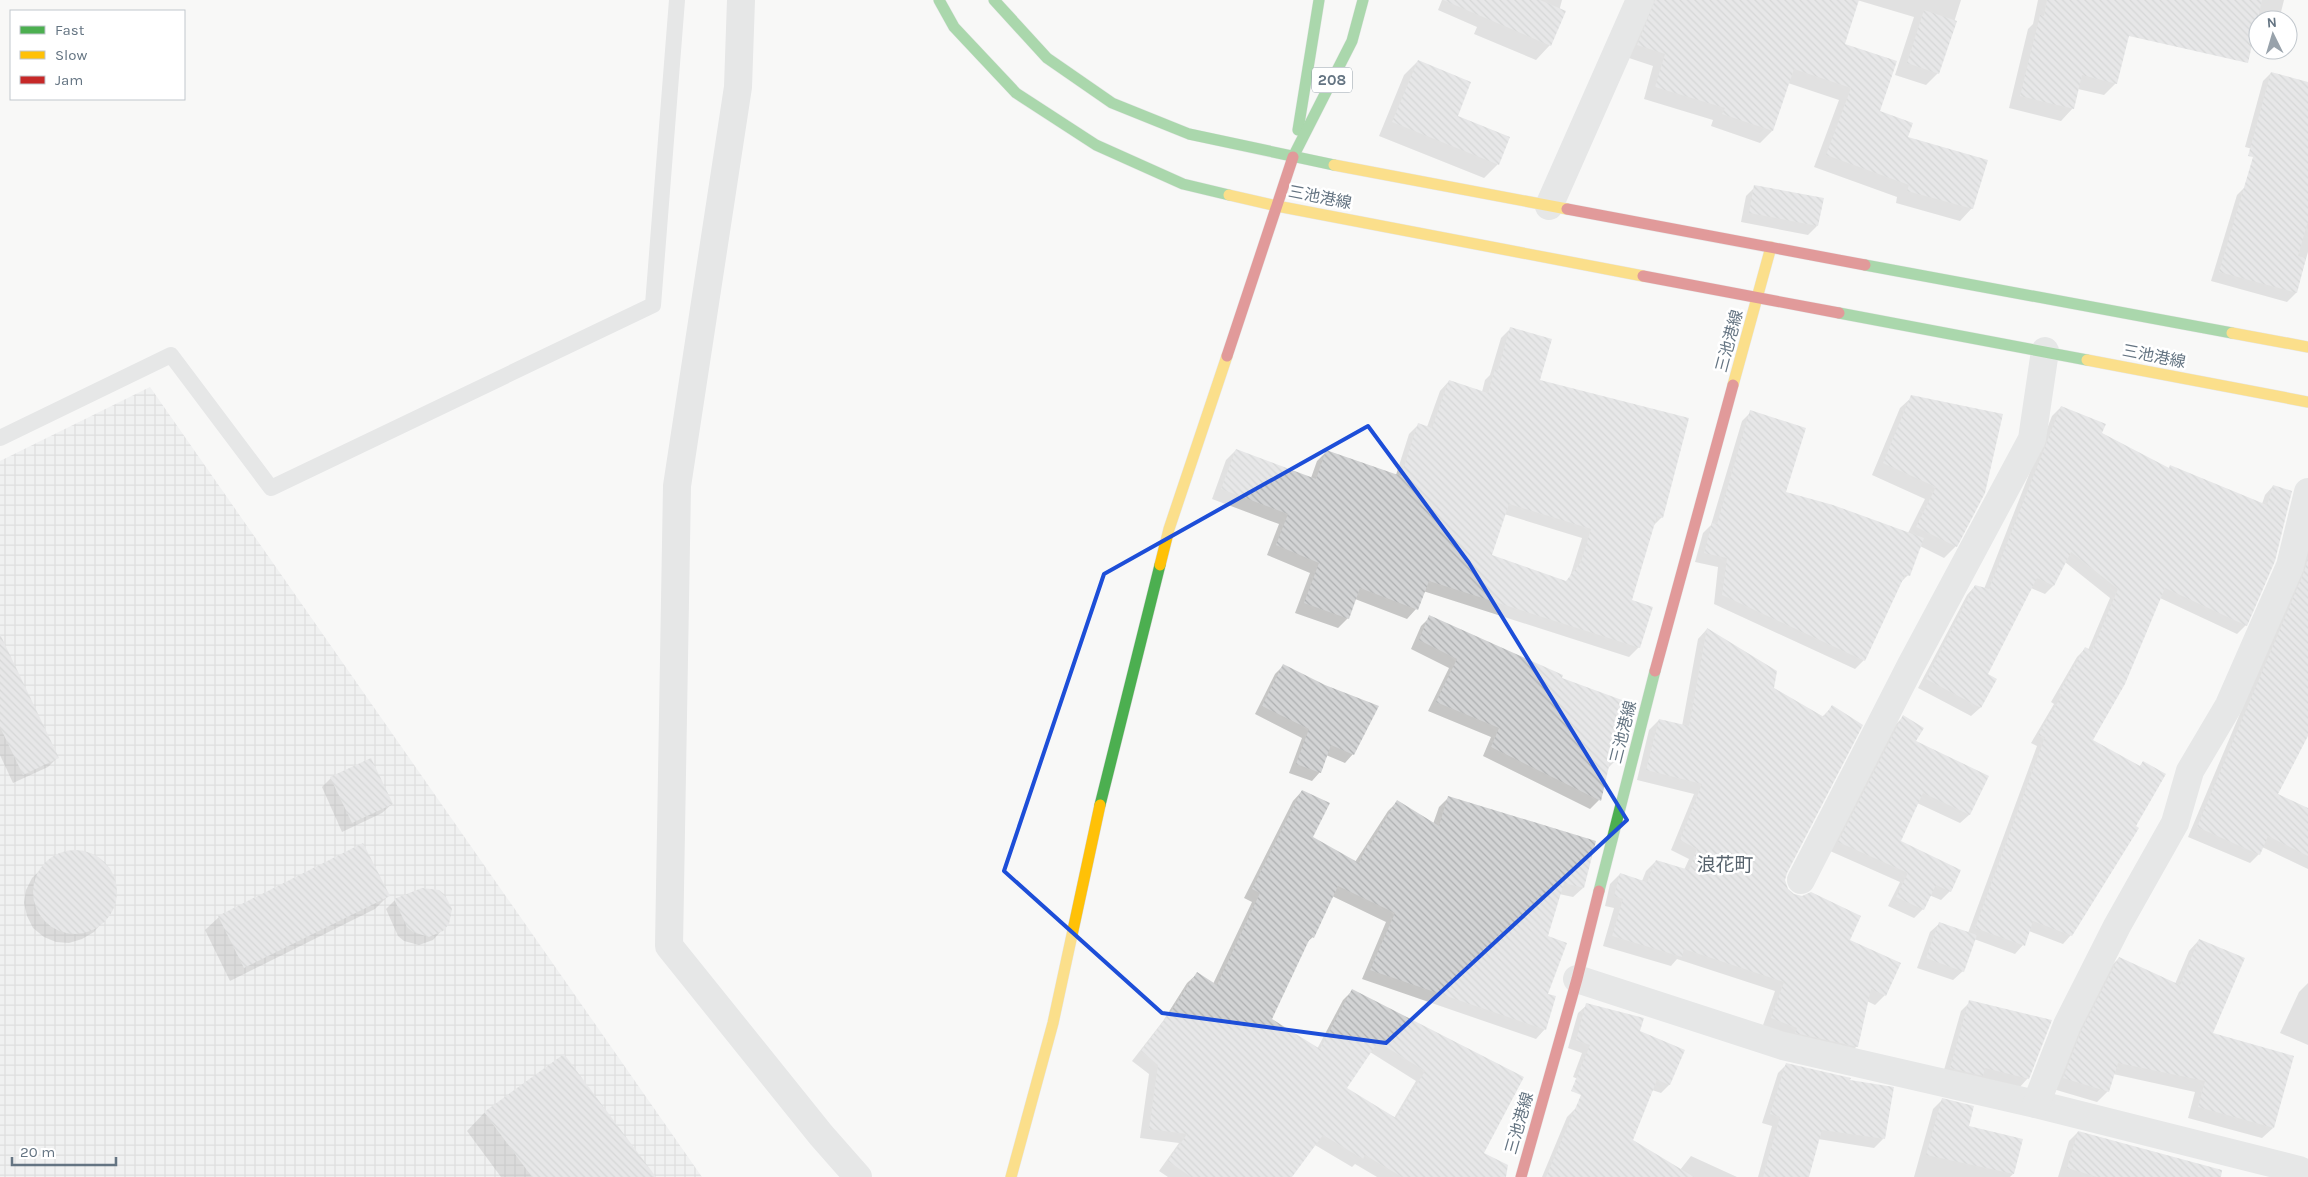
<svg xmlns="http://www.w3.org/2000/svg" width="2308" height="1177" font-family="Karla,'Noto Sans JP',sans-serif">
  <style>
    .industrial { fill: url(#industrial-grid) }
    .shadow { fill: #0003; fill-rule: evenodd }
    .building { fill: url(#building-back-hatch); fill-rule: evenodd }
    .lines { fill: none; stroke-linecap: round; stroke-linejoin: round }
    .fast-casing { stroke: #d5d6d7; stroke-width: 12 }
    .slow-casing { stroke: #d5d6d7; stroke-width: 12 }
    .jam-casing { stroke: #d5d6d7; stroke-width: 12 }
    .lane { stroke: #d0d2d2; stroke-width: 16 }
    .street { stroke: #d0d2d2; stroke-width: 28 }
    .fast { stroke: #4caf50; stroke-width: 11 }
    .slow { stroke: #ffc107; stroke-width: 11 }
    .jam { stroke: #c62828; stroke-width: 11 }
    .marked { fill: none; stroke: #1d4ed8; stroke-width: 4; stroke-linejoin: round }
    .labels { text-anchor: middle; dominant-baseline: central; stroke-width: 5; stroke-linejoin: round; paint-order: stroke }
    .shield { fill: #fff; stroke: #929ea8; stroke-width: 1 }
    .shield-label { font-size: 15px; font-weight: bold; fill: #647482 }
    .street-label { font-size: 16px; fill: #647482; stroke: #fff }
    .quarter-label { font-size: 19px; fill: #56626c; stroke: #fff }
  </style>
  <defs>
    <pattern id="industrial-grid" width="8" height="8" patternUnits="userSpaceOnUse" patternTransform="scale(1.25)"><rect width="8" height="8" fill="#e7e8e8"/><path d="M0 4h8M4 0v8" fill="none" stroke="#bfc1c1"/></pattern>
    <pattern id="building-back-hatch" width="6" height="6" patternUnits="userSpaceOnUse" patternTransform="scale(1.25)"><rect width="6" height="6" fill="#d2d3d4"/><path d="M-1 5l2 2M0 0l6 6M5-1l2 2" fill="none" stroke="#aeb0b1"/></pattern>
  </defs>
  <rect width="100%" height="100%" fill="#f8f8f7"/>
  <path class="industrial" d="M 150,387 L 702,1177 L 0,1177 L 0,461 Z"/>
  <g class="shadow">
    <path d="M 1442,0 L 1562,0 L 1550,45 L 1536,60 L 1474,34 L 1477,27 L 1438,10 Z"/>
    <path d="M 1641,0 L 1961,0 L 1938,73 L 1926,85 L 1895,75 L 1914,17 L 1857,0 L 1843,44 L 1879,112 L 1972,208 L 1960,221 L 1896,203 L 1897,197 L 1814,167 L 1839,100 L 1788,83 L 1772,131 L 1760,143 L 1711,126 L 1713,120 L 1644,99 L 1653,66 L 1626,57 Z"/>
    <path d="M 2038,0 L 2111,0 L 2116,83 L 2104,95 L 2078,89 L 2073,108 L 2061,121 L 2009,108 L 2028,29 L 2033,24 Z"/>
    <path d="M 2129,0 L 2284,0 L 2279,20 L 2258,20 L 2258,30 Z"/>
    <path d="M 1418,61 L 1456,117 L 1498,164 L 1484,178 L 1379,136 L 1404,75 Z"/>
    <path d="M 2271,73 L 2308,83 L 2308,164 L 2245,147 L 2263,81 Z"/>
    <path d="M 2246,186 L 2308,206 L 2308,252 L 2296,293 L 2287,302 L 2211,281 L 2237,195 Z"/>
    <path d="M 1755,187 L 1817,226 L 1808,235 L 1741,222 L 1746,196 Z"/>
    <path d="M 1511,328 L 1538,381 L 1662,517 L 1653,526 L 1630,601 L 1639,647 L 1629,657 L 1423,591 L 1416,609 L 1407,619 L 1355,599 L 1348,618 L 1338,628 L 1295,613 L 1310,573 L 1267,555 L 1279,524 L 1212,499 L 1226,460 L 1236,450 L 1311,478 L 1317,461 L 1327,451 L 1396,475 L 1409,434 L 1418,425 L 1427,427 L 1440,391 L 1449,381 L 1482,392 L 1485,380 L 1490,375 L 1501,338 ZM 1504,514 L 1582,538 L 1568,583 L 1490,555 Z"/>
    <path d="M 1912,397 L 1956,546 L 1944,558 L 1920,546 L 1908,575 L 1899,584 L 1864,660 L 1855,669 L 1714,604 L 1718,567 L 1695,562 L 1703,533 L 1711,525 L 1742,421 L 1751,412 L 1784,493 L 1908,533 L 1925,499 L 1872,475 L 1900,408 Z"/>
    <path d="M 2061,407 L 2101,433 L 2168,469 L 2262,504 L 2265,495 L 2273,486 L 2246,625 L 2237,634 L 2160,598 L 2091,741 L 2139,767 L 2143,763 L 2071,935 L 2063,944 L 2029,931 L 2023,945 L 2015,954 L 1974,939 L 1963,971 L 1953,980 L 1917,968 L 1930,932 L 1940,923 L 1968,933 L 2037,746 L 2031,743 L 2054,704 L 2051,702 L 2077,657 L 2085,649 L 2088,650 L 2110,598 L 2065,562 L 2053,586 L 2045,594 L 2031,588 L 1986,674 L 1996,680 L 1980,708 L 1971,716 L 1918,688 L 1967,595 L 1975,586 L 1984,589 L 2052,416 Z"/>
    <path d="M 2308,532 L 2308,734 L 2277,795 L 2308,810 L 2308,869 L 2262,847 L 2259,854 L 2250,863 L 2188,837 L 2295,583 Z"/>
    <path d="M 1430,617 L 1561,679 L 1614,762 L 1607,769 L 1599,800 L 1590,809 L 1483,756 L 1491,737 L 1428,711 L 1449,668 L 1411,649 L 1421,626 Z"/>
    <path d="M 1707,629 L 1772,689 L 1822,717 L 1832,707 L 1784,880 L 1787,890 L 1849,941 L 1885,995 L 1875,1005 L 1867,1001 L 1857,1046 L 1847,1056 L 1762,1028 L 1775,991 L 1677,959 L 1671,966 L 1603,946 L 1614,908 L 1605,906 L 1610,884 L 1620,874 L 1642,881 L 1646,871 L 1656,861 L 1684,870 L 1689,859 L 1671,850 L 1694,794 L 1637,780 L 1649,730 L 1659,720 L 1682,726 L 1698,639 Z"/>
    <path d="M 1283,666 L 1353,754 L 1345,763 L 1326,755 L 1320,772 L 1312,781 L 1289,773 L 1302,738 L 1255,714 L 1275,674 Z"/>
    <path d="M 0,682 L 58,757 L 48,767 L 13,783 L 0,755 Z"/>
    <path d="M 1903,717 L 1914,742 L 1987,777 L 1969,815 L 1960,823 L 1917,803 L 1899,842 L 1950,891 L 1941,900 L 1929,895 L 1923,909 L 1914,918 L 1888,906 L 1900,882 L 1830,851 L 1894,726 Z"/>
    <path d="M 331,778 L 392,804 L 382,813 L 342,832 L 322,787 Z"/>
    <path d="M 1302,791 L 1311,837 L 1355,862 L 1388,811 L 1397,802 L 1433,824 L 1439,807 L 1448,798 L 1594,842 L 1583,888 L 1573,897 L 1559,894 L 1546,937 L 1545,1029 L 1536,1039 L 1362,979 L 1386,922 L 1332,896 L 1313,937 L 1306,943 L 1270,1020 L 1317,1049 L 1343,1000 L 1352,991 L 1523,1078 L 1482,1154 L 1504,1177 L 1377,1177 L 1355,1164 L 1352,1167 L 1315,1145 L 1290,1177 L 1168,1177 L 1159,1171 L 1179,1143 L 1140,1138 L 1149,1074 L 1132,1061 L 1163,1021 L 1187,983 L 1197,974 L 1213,984 L 1252,902 L 1244,898 L 1293,801 ZM 1370,1052 L 1416,1081 L 1394,1118 L 1345,1089 Z"/>
    <path d="M 77,852 L 90,855 L 102,862 L 111,872 L 115,884 L 116,898 L 112,911 L 94,932 L 82,939 L 69,943 L 56,942 L 44,937 L 33,928 L 27,916 L 24,903 L 26,890 L 32,878 L 52,859 L 64,853 Z"/>
    <path d="M 388,896 L 375,909 L 230,981 L 205,930 L 219,917 Z"/>
    <path d="M 395,900 L 442,930 L 433,940 L 419,945 L 404,941 L 398,936 L 386,909 Z"/>
    <path d="M 2199,940 L 2212,1034 L 2273,1128 L 2262,1138 L 2188,1118 L 2195,1092 L 2113,1074 L 2108,1091 L 2097,1102 L 2053,1089 L 2071,1044 L 2108,969 L 2119,958 L 2175,984 L 2189,951 Z"/>
    <path d="M 2308,983 L 2308,1045 L 2280,1033 L 2299,992 Z"/>
    <path d="M 1970,1002 L 2028,1078 L 2019,1088 L 1942,1077 L 1961,1011 Z"/>
    <path d="M 1587,1005 L 1639,1032 L 1683,1050 L 1669,1085 L 1661,1093 L 1652,1090 L 1641,1103 L 1573,1077 L 1582,1053 L 1568,1048 L 1578,1013 Z"/>
    <path d="M 564,1055 L 654,1177 L 501,1177 L 467,1131 L 484,1113 Z"/>
    <path d="M 1787,1064 L 1849,1081 L 1892,1088 L 1883,1139 L 1874,1148 L 1818,1139 L 1808,1177 L 1758,1177 L 1772,1126 L 1762,1123 L 1778,1073 Z"/>
    <path d="M 1942,1100 L 2013,1174 L 2010,1177 L 1914,1177 L 1933,1109 Z"/>
    <path d="M 1576,1108 L 1680,1170 L 1691,1156 L 1737,1177 L 1542,1177 L 1567,1117 Z"/>
    <path d="M 2078,1132 L 2196,1177 L 2058,1177 L 2069,1141 Z"/>
  </g>
  <g class="building">
    <path d="M 1443,0 L 1540,0 L 1566,11 L 1551,46 Z"/>
    <path d="M 1655,0 L 1859,0 L 1845,44 L 1897,61 L 1880,111 L 1913,123 L 1908,137 L 1988,160 L 1973,209 L 1907,191 L 1909,185 L 1826,155 L 1851,88 L 1794,69 L 1773,131 L 1722,114 L 1725,108 L 1655,87 L 1665,54 L 1637,45 Z"/>
    <path d="M 2047,0 L 2262,0 L 2248,63 L 2129,36 L 2117,84 L 2082,75 L 2074,109 L 2020,96 L 2040,15 L 2044,16 Z"/>
    <path d="M 1924,10 L 1957,21 L 1939,74 L 1907,63 Z"/>
    <path d="M 1418,60 L 1471,82 L 1458,116 L 1510,137 L 1499,165 L 1392,122 Z"/>
    <path d="M 2271,72 L 2308,82 L 2308,221 L 2298,256 L 2306,258 L 2297,293 L 2219,272 L 2253,157 L 2248,156 Z"/>
    <path d="M 1754,185 L 1824,198 L 1818,226 L 1749,213 Z"/>
    <path d="M 1510,327 L 1552,339 L 1540,380 L 1689,418 L 1663,518 L 1657,516 L 1632,600 L 1653,607 L 1640,648 L 1429,581 L 1418,610 L 1360,588 L 1349,619 L 1304,603 L 1319,563 L 1276,545 L 1288,514 L 1221,489 L 1236,449 L 1316,479 L 1326,450 L 1401,476 L 1418,423 L 1432,428 L 1449,380 L 1488,393 L 1495,369 L 1498,370 ZM 1509,504 L 1591,529 L 1581,562 L 1566,581 L 1492,555 Z"/>
    <path d="M 1911,395 L 2003,414 L 1985,493 L 1957,547 L 1916,527 L 1936,487 L 1883,463 Z"/>
    <path d="M 2061,406 L 2106,424 L 2102,433 L 2169,468 L 2170,465 L 2267,505 L 2273,485 L 2292,491 L 2275,561 L 2247,626 L 2165,588 L 2125,684 L 2093,740 L 2140,766 L 2143,761 L 2166,774 L 2136,826 L 2139,828 L 2072,936 L 2033,921 L 2025,946 L 1975,928 L 2045,737 L 2038,735 L 2062,695 L 2059,693 L 2085,647 L 2092,651 L 2118,589 L 2071,552 L 2054,586 L 2037,578 L 1988,674 L 1997,679 L 1981,708 L 1926,679 L 1975,585 L 1989,589 Z"/>
    <path d="M 1750,410 L 1806,428 L 1786,492 L 1833,505 L 1924,538 L 1910,576 L 1905,575 L 1865,661 L 1722,595 L 1727,558 L 1704,553 L 1712,523 L 1717,524 Z"/>
    <path d="M 2308,558 L 2308,736 L 2278,794 L 2308,808 L 2308,856 L 2268,836 L 2260,855 L 2197,827 L 2304,572 Z"/>
    <path d="M 1429,615 L 1563,675 L 1562,678 L 1630,703 L 1615,763 L 1610,762 L 1601,801 L 1491,747 L 1499,728 L 1436,702 L 1457,659 L 1419,640 Z"/>
    <path d="M 1707,628 L 1777,671 L 1774,688 L 1824,717 L 1832,705 L 1863,725 L 1787,873 L 1785,880 L 1788,889 L 1794,894 L 1802,896 L 1811,892 L 1861,916 L 1850,940 L 1901,963 L 1886,996 L 1871,989 L 1858,1047 L 1795,1033 L 1797,1028 L 1771,1018 L 1784,982 L 1684,949 L 1682,957 L 1612,936 L 1623,899 L 1614,896 L 1620,873 L 1647,882 L 1656,860 L 1689,870 L 1697,849 L 1680,840 L 1702,784 L 1646,770 L 1659,719 L 1689,726 Z"/>
    <path d="M 0,634 L 59,758 L 23,775 L 0,727 Z"/>
    <path d="M 1283,664 L 1325,685 L 1379,706 L 1354,755 L 1331,745 L 1321,773 L 1296,764 L 1309,729 L 1262,706 Z"/>
    <path d="M 1903,715 L 1924,728 L 1916,741 L 1989,776 L 1970,815 L 1923,793 L 1901,841 L 1961,870 L 1951,892 L 1936,885 L 1924,910 L 1896,897 L 1908,873 L 1838,842 Z"/>
    <path d="M 371,758 L 393,804 L 352,823 L 330,777 Z"/>
    <path d="M 1302,790 L 1330,803 L 1313,837 L 1359,863 L 1368,844 L 1370,845 L 1397,800 L 1439,826 L 1448,796 L 1596,841 L 1584,888 L 1564,883 L 1548,936 L 1567,943 L 1548,994 L 1556,996 L 1546,1030 L 1370,970 L 1395,913 L 1338,886 L 1314,938 L 1311,936 L 1272,1019 L 1320,1049 L 1352,989 L 1524,1077 L 1484,1153 L 1508,1165 L 1506,1177 L 1402,1177 L 1365,1155 L 1363,1159 L 1323,1135 L 1292,1177 L 1191,1177 L 1168,1161 L 1187,1134 L 1149,1129 L 1158,1065 L 1141,1051 L 1172,1010 L 1197,972 L 1217,985 L 1260,893 L 1252,889 ZM 1378,1042 L 1425,1071 L 1396,1118 L 1347,1088 Z"/>
    <path d="M 363,843 L 390,896 L 244,968 L 218,916 Z"/>
    <circle cx="75" cy="892" r="42"/>
    <path d="M 422,888 L 439,890 L 445,895 L 452,909 L 449,924 L 443,931 L 429,937 L 413,932 L 407,927 L 394,899 Z"/>
    <path d="M 1939,922 L 1977,935 L 1964,972 L 1926,958 Z"/>
    <path d="M 2199,939 L 2245,958 L 2213,1033 L 2294,1056 L 2274,1128 L 2198,1107 L 2205,1081 L 2118,1063 L 2109,1092 L 2063,1078 L 2081,1031 L 2119,957 L 2180,985 Z"/>
    <path d="M 1969,1000 L 2052,1020 L 2029,1079 L 1985,1068 L 1983,1076 L 1950,1068 Z"/>
    <path d="M 1586,1003 L 1644,1018 L 1640,1031 L 1685,1050 L 1670,1085 L 1657,1080 L 1633,1140 L 1694,1177 L 1546,1177 L 1581,1095 L 1571,1091 L 1590,1045 L 1576,1040 Z"/>
    <path d="M 564,1054 L 656,1177 L 532,1177 L 484,1112 Z"/>
    <path d="M 1786,1063 L 1851,1078 L 1850,1080 L 1894,1087 L 1885,1139 L 1822,1130 L 1809,1177 L 1763,1177 L 1780,1117 L 1770,1114 Z"/>
    <path d="M 1942,1098 L 1974,1106 L 1969,1126 L 2023,1139 L 2014,1174 L 1926,1155 Z"/>
    <path d="M 2078,1131 L 2222,1170 L 2221,1177 L 2097,1177 L 2067,1168 Z"/>
  </g>
  <g class="lines">
    <g class="fast-casing">
      <g id="fast">
        <path d="M 939,0 L 954,27 L 1016,93 L 1096,145 L 1183,184 L 1229,195"/>
        <path d="M 994,0 L 1047,58 L 1112,103 L 1189,134 L 1334,165"/>
        <path d="M 1298,130 L 1319,0"/>
        <path d="M 1293,157 L 1352,41 L 1363,0"/>
        <path d="M 1865,265 L 2232,333"/>
        <path d="M 1839,313 L 2087,360"/>
        <path d="M 1100,805 L 1160,565"/>
        <path d="M 1599,891 L 1655,671"/>
      </g>
    </g>
    <g class="slow-casing">
      <g id="slow">
        <path d="M 1334,165 L 1567,209"/>
        <path d="M 1229,195 L 1277,206 L 1643,276"/>
        <path d="M 2232,333 L 2308,347"/>
        <path d="M 2087,360 L 2308,402"/>
        <path d="M 1733,385 L 1771,247"/>
        <path d="M 1160,565 L 1169,529 L 1227,356"/>
        <path d="M 1011,1177 L 1053,1023 L 1100,805"/>
      </g>
    </g>
    <g class="jam-casing">
      <g id="jam">
        <path d="M 1567,209 L 1865,265"/>
        <path d="M 1643,276 L 1839,313"/>
        <path d="M 1227,356 L 1293,157"/>
        <path d="M 1655,671 L 1733,385"/>
        <path d="M 1521,1177 L 1577,979 L 1599,891"/>
      </g>
    </g>
    <path class="lane" d="M 0,438 L 171,355 L 271,488 L 653,305 L 677,0"/>
    <g class="street">
      <path d="M 741,0 L 738,87 L 677,486 L 669,946 L 821,1135 L 858,1177"/>
      <path d="M 1549,206 L 1640,0"/>
      <path d="M 1801,880 L 1911,665 L 2032,439 L 2045,351"/>
      <path d="M 1577,979 L 1783,1046 L 2036,1104 L 2299,1170 L 2308,1174"/>
      <path d="M 2036,1104 L 2067,1025 L 2117,926 L 2175,823 L 2190,771 L 2229,705 L 2290,566 L 2308,492"/>
    </g>
    <use href="#fast" class="fast"/>
    <use href="#slow" class="slow"/>
    <use href="#jam" class="jam"/>
  </g>
  <path d="M0 0H2308V1177H0ZM 1368,426 L 1469,563 L 1627,820 L 1386,1043 L 1162,1013 L 1004,871 L 1104,574 Z" fill="#f8f8f7" fill-opacity=".55" fill-rule="evenodd"/>
  <path class="marked" d="M 1368,426 L 1469,563 L 1627,820 L 1386,1043 L 1162,1013 L 1004,871 L 1104,574 Z"/>
  <g class="labels">
    <rect class="shield" x="1312" y="67.5" width="40" height="25" rx="4"/>
    <g class="shield-label">
      <text x="1332" y="80">208</text>
    </g>
    <g class="street-label">
      <text transform="translate(1320 197) rotate(11)">三池港線</text>
      <text transform="translate(1729 341) rotate(-75)">三池港線</text>
      <text transform="translate(2154 356) rotate(11)">三池港線</text>
      <text transform="translate(1623 732) rotate(-76)">三池港線</text>
      <text transform="translate(1519 1123) rotate(-74)">三池港線</text>
    </g>
    <g class="quarter-label">
      <text x="1725" y="865">浪花町</text>
    </g>
  </g>
  <rect x="10" y="10" width="175" height="90" fill="#ffffff" stroke="#c1c7cd"/>
  <rect x="20" y="26" width="25" height="8" fill="#4caf50" stroke="#c1c7cd"/>
  <text x="55" y="35" font-size="15" fill="#647482">Fast</text>
  <rect x="20" y="51" width="25" height="8" fill="#ffc107" stroke="#c1c7cd"/>
  <text x="55" y="60" font-size="15" fill="#647482">Slow</text>
  <rect x="20" y="76" width="25" height="8" fill="#c62828" stroke="#c1c7cd"/>
  <text x="55" y="85" font-size="15" fill="#647482">Jam</text>
  <g transform="translate(2273 35) rotate(355)"><circle r="24" fill="#ffffff" stroke="#c1c7cd"/>
  <path d="M0-4L9 19L0 12L-9 19Z" fill="#98a2ab"/>
  <text y="-8" font-size="14" font-weight="bold" text-anchor="middle" fill="#647482">N</text>
  </g>
  <path d="M12 1157v8h104v-8" fill="none" stroke="#647482" stroke-width="2.5"/>
  <text x="20" y="1157" font-size="15" fill="#647482" stroke="#ffffff" stroke-width="4" paint-order="stroke">20 m</text>
</svg>
